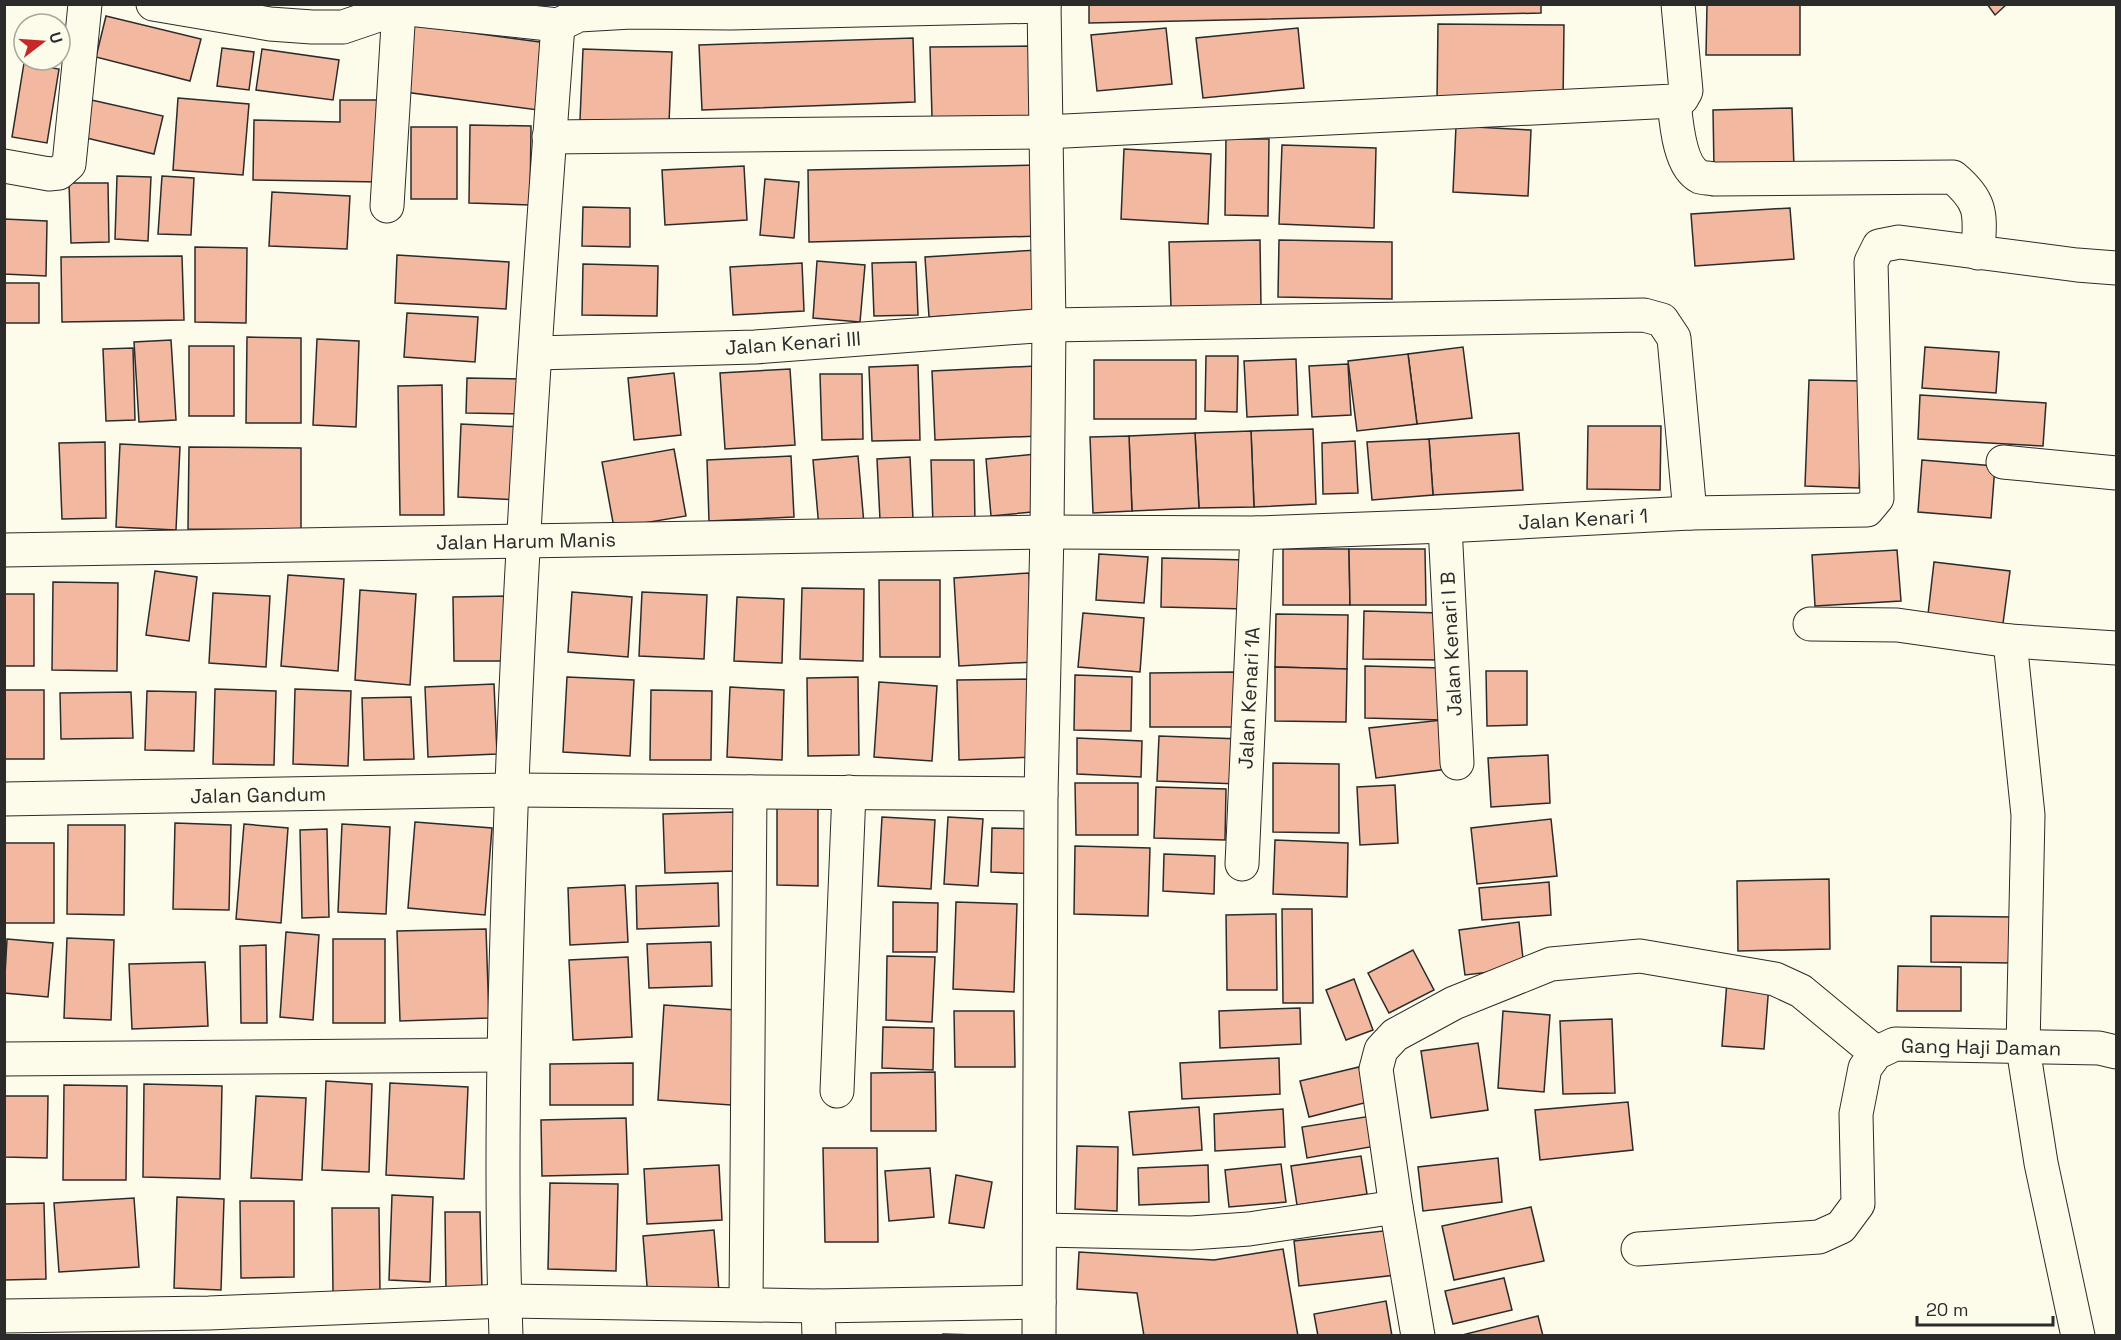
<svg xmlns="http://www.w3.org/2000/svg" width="2121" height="1340" font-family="'Space Grotesk',sans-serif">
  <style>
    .building { fill: #f2b8a0; stroke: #2b2b2b; stroke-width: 1.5 }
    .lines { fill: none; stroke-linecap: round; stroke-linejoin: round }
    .street-casing { stroke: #2b2b2b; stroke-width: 35 }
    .street { stroke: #fdfbea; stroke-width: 33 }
    .labels { text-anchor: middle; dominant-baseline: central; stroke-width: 4.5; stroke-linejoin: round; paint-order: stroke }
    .street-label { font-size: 20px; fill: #2b2b2b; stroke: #fdfbea }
  </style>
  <rect width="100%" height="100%" fill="#fdfbea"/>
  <g class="building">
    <path d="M 1089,4 L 1541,4 L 1541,13 L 1089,23 Z"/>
    <path d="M 1707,4 L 1800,4 L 1800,55 L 1706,55 Z"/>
    <path d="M 1987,4 L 2007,4 L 1995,15 Z"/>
    <path d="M 106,16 L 201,39 L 190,81 L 96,57 Z"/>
    <path d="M 1438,24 L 1564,25 L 1563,104 L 1437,102 Z"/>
    <path d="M 413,25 L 547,43 L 538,110 L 405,92 Z"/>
    <path d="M 1166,28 L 1172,84 L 1097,91 L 1091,35 Z"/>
    <path d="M 1298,28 L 1304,88 L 1203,98 L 1196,38 Z"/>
    <path d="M 913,38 L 915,102 L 702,110 L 699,45 Z"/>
    <path d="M 1033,46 L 1035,116 L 932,117 L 930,47 Z"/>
    <path d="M 222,48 L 254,52 L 249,90 L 217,86 Z"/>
    <path d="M 262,49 L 339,60 L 333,100 L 256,90 Z"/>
    <path d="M 583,49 L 672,52 L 669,123 L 580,120 Z"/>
    <path d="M 24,63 L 59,69 L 47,143 L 12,137 Z"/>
    <path d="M 178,98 L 249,104 L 243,175 L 173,170 Z"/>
    <path d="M 87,99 L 163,116 L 154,154 L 78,136 Z"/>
    <path d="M 340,100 L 382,100 L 381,182 L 253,180 L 254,120 L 340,122 Z"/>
    <path d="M 1792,108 L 1794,168 L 1714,170 L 1713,110 Z"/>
    <path d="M 470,125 L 531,126 L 530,205 L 469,203 Z"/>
    <path d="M 1456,126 L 1531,130 L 1528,196 L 1453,192 Z"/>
    <rect x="411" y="127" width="46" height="72"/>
    <path d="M 1226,139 L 1269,139 L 1268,216 L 1225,215 Z"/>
    <path d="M 1282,145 L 1376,148 L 1374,228 L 1279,224 Z"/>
    <path d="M 1124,149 L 1211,154 L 1208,224 L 1121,219 Z"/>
    <path d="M 1041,165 L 1042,236 L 809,242 L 808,170 Z"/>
    <path d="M 744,166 L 747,220 L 665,225 L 662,170 Z"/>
    <path d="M 117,176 L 151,177 L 148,241 L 115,239 Z"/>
    <path d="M 162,176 L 194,178 L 191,235 L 158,234 Z"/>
    <path d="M 765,179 L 799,182 L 794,238 L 760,235 Z"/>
    <path d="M 69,183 L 108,183 L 109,242 L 71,243 Z"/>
    <path d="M 272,192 L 350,196 L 347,249 L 269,246 Z"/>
    <path d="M 583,207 L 630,208 L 630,247 L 582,246 Z"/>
    <path d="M 1790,208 L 1794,259 L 1695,266 L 1691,214 Z"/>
    <path d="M 4,219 L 47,221 L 46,276 L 4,274 Z"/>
    <path d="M 1260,240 L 1261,306 L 1171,308 L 1169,242 Z"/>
    <path d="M 1279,240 L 1392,242 L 1392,299 L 1278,297 Z"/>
    <path d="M 195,247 L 247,248 L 246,323 L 195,322 Z"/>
    <path d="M 1038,250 L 1042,309 L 929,317 L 925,257 Z"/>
    <path d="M 397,255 L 509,262 L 506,309 L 395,303 Z"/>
    <path d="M 182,256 L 184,320 L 62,322 L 61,257 Z"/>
    <path d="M 817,261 L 865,265 L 860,322 L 813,318 Z"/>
    <path d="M 916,262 L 918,315 L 874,316 L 872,263 Z"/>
    <path d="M 802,263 L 804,311 L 733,315 L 730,267 Z"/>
    <path d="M 583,264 L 658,266 L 657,316 L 582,315 Z"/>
    <rect x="4" y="283" width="35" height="40"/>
    <path d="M 407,313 L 478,317 L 475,362 L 404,357 Z"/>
    <path d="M 247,337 L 301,338 L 301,423 L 246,423 Z"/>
    <path d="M 317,339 L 359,341 L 356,427 L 313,425 Z"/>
    <path d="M 171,340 L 176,420 L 139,422 L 134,342 Z"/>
    <rect x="189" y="346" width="45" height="70"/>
    <path d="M 1463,347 L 1472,418 L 1417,424 L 1408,354 Z"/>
    <path d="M 1925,347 L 1999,352 L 1996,393 L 1922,388 Z"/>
    <path d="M 133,348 L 135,420 L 106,421 L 103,349 Z"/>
    <path d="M 1408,354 L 1417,424 L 1357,431 L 1348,361 Z"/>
    <path d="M 1206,356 L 1238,356 L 1237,412 L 1205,411 Z"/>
    <path d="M 1296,359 L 1298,415 L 1247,417 L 1244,361 Z"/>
    <rect x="1094" y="360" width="102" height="59"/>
    <path d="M 1348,364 L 1351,415 L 1312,417 L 1309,366 Z"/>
    <path d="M 918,365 L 920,440 L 872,441 L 869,367 Z"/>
    <path d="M 1036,366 L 1040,436 L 935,440 L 932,371 Z"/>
    <path d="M 790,369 L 795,445 L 725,449 L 720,373 Z"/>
    <path d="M 674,373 L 681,435 L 634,440 L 628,378 Z"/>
    <path d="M 820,374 L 862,374 L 863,439 L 822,440 Z"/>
    <path d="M 467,378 L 527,379 L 526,414 L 466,413 Z"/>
    <path d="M 1809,380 L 1863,381 L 1859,488 L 1805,486 Z"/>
    <path d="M 442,385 L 444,515 L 400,515 L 398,386 Z"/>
    <path d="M 1920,395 L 2046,403 L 2043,446 L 1918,439 Z"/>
    <path d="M 461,424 L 521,427 L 518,500 L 458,497 Z"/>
    <path d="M 1588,426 L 1661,426 L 1660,490 L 1587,489 Z"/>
    <path d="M 1313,429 L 1316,504 L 1254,507 L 1251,431 Z"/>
    <path d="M 1251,431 L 1254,507 L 1199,508 L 1195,433 Z"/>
    <path d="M 1195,433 L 1199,508 L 1132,511 L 1129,436 Z"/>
    <path d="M 1519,433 L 1523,490 L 1433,495 L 1429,439 Z"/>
    <path d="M 1129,436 L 1132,511 L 1093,513 L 1090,437 Z"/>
    <path d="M 1429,439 L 1433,495 L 1372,500 L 1367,442 Z"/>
    <path d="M 1355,441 L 1358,493 L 1323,494 L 1322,443 Z"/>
    <path d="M 105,442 L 106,518 L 62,519 L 59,443 Z"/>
    <path d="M 120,444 L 180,447 L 176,530 L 116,527 Z"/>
    <path d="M 189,447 L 301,448 L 301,530 L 188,529 Z"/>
    <path d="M 674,449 L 686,516 L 614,528 L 602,462 Z"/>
    <path d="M 1036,454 L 1043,511 L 991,516 L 986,459 Z"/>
    <path d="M 791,456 L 794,517 L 709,521 L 707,460 Z"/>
    <path d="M 858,456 L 864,524 L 819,528 L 813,460 Z"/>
    <path d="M 910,457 L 913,519 L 880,520 L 877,459 Z"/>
    <path d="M 931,460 L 974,460 L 975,526 L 933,526 Z"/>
    <path d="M 1922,460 L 1995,466 L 1991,518 L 1918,512 Z"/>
    <path d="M 1283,549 L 1349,549 L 1350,605 L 1283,605 Z"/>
    <path d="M 1349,549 L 1425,549 L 1426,605 L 1350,605 Z"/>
    <path d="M 1897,550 L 1901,601 L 1815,606 L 1812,555 Z"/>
    <path d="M 1099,554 L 1148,557 L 1144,603 L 1096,600 Z"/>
    <path d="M 1162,558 L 1247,560 L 1246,609 L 1161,607 Z"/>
    <path d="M 1934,562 L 2010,571 L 2002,631 L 1927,623 Z"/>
    <path d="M 155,571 L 197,577 L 189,641 L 146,635 Z"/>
    <path d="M 1029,573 L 1034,662 L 959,666 L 954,578 Z"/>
    <path d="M 288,575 L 344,579 L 338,671 L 281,666 Z"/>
    <path d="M 879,580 L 940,580 L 940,657 L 880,657 Z"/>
    <path d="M 53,582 L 118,583 L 117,671 L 52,670 Z"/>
    <path d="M 802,588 L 864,589 L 863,661 L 800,659 Z"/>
    <path d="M 360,590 L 416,594 L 410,685 L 355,680 Z"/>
    <path d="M 572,592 L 632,597 L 628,657 L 568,652 Z"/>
    <path d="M 642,592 L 707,595 L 704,659 L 639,656 Z"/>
    <path d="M 213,593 L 270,596 L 266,667 L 209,663 Z"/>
    <rect x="4" y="594" width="30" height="72"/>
    <path d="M 510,596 L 511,661 L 454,661 L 453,597 Z"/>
    <path d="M 737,597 L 784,599 L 782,663 L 734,661 Z"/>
    <path d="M 1364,611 L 1442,613 L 1441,660 L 1363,659 Z"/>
    <path d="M 1083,613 L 1144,618 L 1140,672 L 1078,667 Z"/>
    <path d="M 1276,614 L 1348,615 L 1347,669 L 1275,667 Z"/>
    <path d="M 1365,666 L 1443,668 L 1442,720 L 1365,718 Z"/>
    <path d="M 1275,667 L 1347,669 L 1346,722 L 1275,721 Z"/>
    <path d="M 1486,671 L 1527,671 L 1527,725 L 1487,726 Z"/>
    <path d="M 1234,672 L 1234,727 L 1150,727 L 1150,673 Z"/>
    <path d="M 1075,675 L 1132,677 L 1131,731 L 1074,730 Z"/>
    <path d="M 567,677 L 634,680 L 630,756 L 563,752 Z"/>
    <path d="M 858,677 L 859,755 L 808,756 L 807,678 Z"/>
    <path d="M 1034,679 L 1036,757 L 959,760 L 957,680 Z"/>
    <path d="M 879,682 L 937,686 L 932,761 L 874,757 Z"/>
    <path d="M 494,684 L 497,754 L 428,757 L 425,687 Z"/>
    <path d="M 730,687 L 784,690 L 782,760 L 727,757 Z"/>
    <path d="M 215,689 L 276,691 L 274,765 L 213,764 Z"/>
    <path d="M 295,689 L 351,691 L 348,766 L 293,764 Z"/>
    <rect x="4" y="690" width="40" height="69"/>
    <path d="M 651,690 L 712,691 L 711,760 L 650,760 Z"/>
    <path d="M 147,691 L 196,692 L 194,751 L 145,750 Z"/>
    <path d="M 131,692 L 133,738 L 61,739 L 60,693 Z"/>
    <path d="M 411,697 L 414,759 L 364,760 L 362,698 Z"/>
    <path d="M 1442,720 L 1448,769 L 1376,778 L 1369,728 Z"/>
    <path d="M 1159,736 L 1241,739 L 1239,784 L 1157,781 Z"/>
    <path d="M 1077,738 L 1142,741 L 1141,777 L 1077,774 Z"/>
    <path d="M 1548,755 L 1550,803 L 1491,807 L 1488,758 Z"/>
    <path d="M 1273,763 L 1339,764 L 1339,833 L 1273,832 Z"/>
    <path d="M 1075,783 L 1138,783 L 1138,835 L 1076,835 Z"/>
    <path d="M 1395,785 L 1398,843 L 1360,845 L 1357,787 Z"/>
    <path d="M 1156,787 L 1226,789 L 1225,840 L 1154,838 Z"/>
    <path d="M 777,807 L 818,807 L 818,886 L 777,885 Z"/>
    <path d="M 735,812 L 737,871 L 665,873 L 663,814 Z"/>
    <path d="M 882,817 L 935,820 L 931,889 L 878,886 Z"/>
    <path d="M 948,817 L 983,819 L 978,886 L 944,884 Z"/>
    <path d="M 1551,819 L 1557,876 L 1477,884 L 1471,828 Z"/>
    <path d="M 415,822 L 492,828 L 485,915 L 408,908 Z"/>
    <path d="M 175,823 L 231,825 L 229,910 L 173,909 Z"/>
    <path d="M 244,824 L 288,828 L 281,923 L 236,919 Z"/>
    <path d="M 342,824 L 390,827 L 386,914 L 338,912 Z"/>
    <path d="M 68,825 L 125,825 L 124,915 L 67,914 Z"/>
    <path d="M 992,828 L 1040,829 L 1039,874 L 991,872 Z"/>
    <path d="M 327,829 L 329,917 L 302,918 L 300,830 Z"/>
    <path d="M 1275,840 L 1348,843 L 1347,897 L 1273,894 Z"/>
    <path d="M 4,843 L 54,843 L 54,923 L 5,923 Z"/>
    <path d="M 1075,846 L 1150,848 L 1148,916 L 1074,914 Z"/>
    <path d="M 1164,854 L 1215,856 L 1214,894 L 1163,891 Z"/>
    <path d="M 1829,879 L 1830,949 L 1738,951 L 1737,881 Z"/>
    <path d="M 1549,882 L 1551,915 L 1482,920 L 1479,888 Z"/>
    <path d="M 718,883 L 719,926 L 637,929 L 636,886 Z"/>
    <path d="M 625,885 L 628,942 L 570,945 L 568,888 Z"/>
    <path d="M 893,902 L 938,903 L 937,952 L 893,952 Z"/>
    <path d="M 956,902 L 1017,904 L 1014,992 L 953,989 Z"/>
    <path d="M 1282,909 L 1312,909 L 1313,1003 L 1283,1003 Z"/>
    <path d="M 1276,914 L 1277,990 L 1227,990 L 1226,915 Z"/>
    <path d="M 1931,916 L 2013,917 L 2013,963 L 1931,962 Z"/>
    <path d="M 1519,922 L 1524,968 L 1465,975 L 1459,930 Z"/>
    <path d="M 486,929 L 489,1018 L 400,1021 L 397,931 Z"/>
    <path d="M 286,932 L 319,935 L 313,1020 L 280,1017 Z"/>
    <path d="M 67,938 L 114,940 L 111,1020 L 64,1018 Z"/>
    <path d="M 7,939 L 53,943 L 48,997 L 4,993 Z"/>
    <rect x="333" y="939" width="52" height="84"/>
    <path d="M 711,942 L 712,986 L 649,988 L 647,944 Z"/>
    <path d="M 266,945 L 267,1023 L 241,1023 L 240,946 Z"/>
    <path d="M 1413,950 L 1434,990 L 1389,1013 L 1368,973 Z"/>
    <path d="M 887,956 L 935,957 L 932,1022 L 886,1020 Z"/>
    <path d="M 628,957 L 632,1037 L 573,1040 L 569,960 Z"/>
    <path d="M 205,962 L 208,1026 L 132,1029 L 129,964 Z"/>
    <path d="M 1898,966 L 1961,967 L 1961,1011 L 1897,1011 Z"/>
    <path d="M 1354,979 L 1373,1030 L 1346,1040 L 1326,990 Z"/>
    <path d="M 1727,981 L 1769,984 L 1764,1049 L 1722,1046 Z"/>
    <path d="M 664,1005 L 736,1010 L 731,1105 L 658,1100 Z"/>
    <path d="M 1300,1008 L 1301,1044 L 1220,1048 L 1219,1011 Z"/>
    <path d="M 954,1011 L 1014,1011 L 1015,1067 L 955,1067 Z"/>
    <path d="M 1503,1011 L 1550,1015 L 1544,1092 L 1498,1088 Z"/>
    <path d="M 1612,1019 L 1615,1093 L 1563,1094 L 1560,1021 Z"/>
    <path d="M 883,1027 L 934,1028 L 933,1070 L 882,1068 Z"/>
    <path d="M 1478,1043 L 1488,1110 L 1431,1118 L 1421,1051 Z"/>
    <path d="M 1279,1058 L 1280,1094 L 1182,1099 L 1180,1063 Z"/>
    <path d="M 633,1063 L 633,1105 L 550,1105 L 550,1064 Z"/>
    <path d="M 1359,1067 L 1368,1102 L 1309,1117 L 1300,1081 Z"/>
    <path d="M 935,1072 L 936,1131 L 871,1131 L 871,1073 Z"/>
    <path d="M 326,1081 L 372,1084 L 369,1172 L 322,1170 Z"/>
    <path d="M 390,1083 L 468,1087 L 464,1179 L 386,1175 Z"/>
    <path d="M 144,1084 L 222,1086 L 220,1179 L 143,1177 Z"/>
    <path d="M 64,1085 L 127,1086 L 126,1180 L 63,1180 Z"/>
    <path d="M 4,1096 L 48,1096 L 47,1158 L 4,1157 Z"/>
    <path d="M 256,1096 L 306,1098 L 302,1180 L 251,1178 Z"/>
    <path d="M 1628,1102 L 1633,1150 L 1540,1160 L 1535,1110 Z"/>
    <path d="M 1199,1107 L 1202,1150 L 1133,1155 L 1129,1112 Z"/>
    <path d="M 1283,1109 L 1285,1147 L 1215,1151 L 1214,1114 Z"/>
    <path d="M 1371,1116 L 1376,1146 L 1307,1158 L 1302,1127 Z"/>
    <path d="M 626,1118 L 628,1174 L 542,1176 L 541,1120 Z"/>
    <path d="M 1077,1146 L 1118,1147 L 1117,1211 L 1075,1209 Z"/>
    <path d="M 823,1148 L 877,1148 L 878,1242 L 825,1242 Z"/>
    <path d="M 1361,1156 L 1367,1194 L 1297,1205 L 1291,1166 Z"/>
    <path d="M 1498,1158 L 1502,1202 L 1423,1211 L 1418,1167 Z"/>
    <path d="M 1281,1164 L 1286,1202 L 1229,1207 L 1225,1170 Z"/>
    <path d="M 719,1165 L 722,1220 L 647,1224 L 644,1169 Z"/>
    <path d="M 1208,1165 L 1209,1202 L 1139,1205 L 1138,1168 Z"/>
    <path d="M 930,1168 L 934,1217 L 889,1221 L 885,1171 Z"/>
    <path d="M 956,1175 L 992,1182 L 984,1228 L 949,1223 Z"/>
    <path d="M 550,1183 L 618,1184 L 616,1271 L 548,1269 Z"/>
    <path d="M 392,1195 L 433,1197 L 430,1282 L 389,1280 Z"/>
    <path d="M 177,1197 L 224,1199 L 221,1290 L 174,1288 Z"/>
    <path d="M 134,1198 L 139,1267 L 59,1272 L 54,1203 Z"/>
    <path d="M 240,1201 L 294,1201 L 294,1277 L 241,1278 Z"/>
    <path d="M 44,1203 L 46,1279 L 4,1280 L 4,1204 Z"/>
    <path d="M 1531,1207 L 1544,1261 L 1454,1280 L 1442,1226 Z"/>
    <path d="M 332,1208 L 379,1208 L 380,1293 L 333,1293 Z"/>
    <path d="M 445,1212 L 480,1212 L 482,1289 L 446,1290 Z"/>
    <path d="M 714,1230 L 719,1292 L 648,1298 L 643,1236 Z"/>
    <path d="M 1392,1230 L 1396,1275 L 1299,1286 L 1294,1241 Z"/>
    <path d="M 1283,1249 L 1298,1336 L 1144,1336 L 1137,1293 L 1077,1289 L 1079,1252 L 1214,1260 Z"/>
    <path d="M 1504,1278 L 1512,1310 L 1453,1324 L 1445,1291 Z"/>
    <path d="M 1386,1301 L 1392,1336 L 1318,1336 L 1314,1314 Z"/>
    <path d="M 1538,1316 L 1543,1336 L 1462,1336 L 1462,1335 Z"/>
    <path d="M 943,1334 L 1009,1336 L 943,1336 Z"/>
  </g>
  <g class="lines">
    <g class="street-casing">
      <g id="street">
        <path d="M 153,4 L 270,24 L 312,27 L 343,27 L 399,8 L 558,25 L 579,15 L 631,12 L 731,13 L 1044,6"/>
        <path d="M 1674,101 C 1676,121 1679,167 1700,177 C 1703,178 1710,178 1714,179 L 1953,177 C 1984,203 1980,216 1978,253"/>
        <path d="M 549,137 L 1045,132 L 1674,101 L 1682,98 L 1686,91 L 1678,4"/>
        <path d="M 4,166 L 49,174 L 59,173 L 69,164 L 85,4"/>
        <path d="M 387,206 L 399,8"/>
        <path d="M 536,353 L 755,347 L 1049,325 L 1644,315 L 1662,320 L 1674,338 L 1690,513"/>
        <path d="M 2003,462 L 2116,473"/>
        <path d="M 1445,526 L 1457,763"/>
        <path d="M 4,550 L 1047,532 L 1257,533 L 1445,526 L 1690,513 L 1867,510 L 1877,498 L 1871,262 L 1879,246 L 1899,242 L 2077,265 L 2116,268"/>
        <path d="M 1810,624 L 1897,625 L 2010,641 L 2116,648"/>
        <path d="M 2010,641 L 2028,815 L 2023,1048 L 2041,1163 L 2078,1336"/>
        <path d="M 4,799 L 512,790 L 1041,794"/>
        <path d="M 1242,864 L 1257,533"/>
        <path d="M 4,1059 L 503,1055"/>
        <path d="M 837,1091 L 849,792"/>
        <path d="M 1040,1230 L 1191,1233 L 1249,1229 L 1396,1207"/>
        <path d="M 1638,1249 L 1819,1237 L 1841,1227 L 1858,1204 L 1856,1114 L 1865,1068 L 1876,1053 L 1895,1044 L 2099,1048 L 2116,1052"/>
        <path d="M 746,1304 L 750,792"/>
        <path d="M 818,1306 L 819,1336"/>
        <path d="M 4,1316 L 209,1313 L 505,1301 L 818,1306 L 1039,1302"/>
        <path d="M 506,1336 C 500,1180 504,1023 509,868 C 518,586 537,306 558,25"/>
        <path d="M 1039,1336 L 1041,794 L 1047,532 L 1049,325 L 1044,4"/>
        <path d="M 1418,1336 L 1396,1207 L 1376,1069 L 1381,1050 L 1395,1035 L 1454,1003 L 1551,964 L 1640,956 L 1775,979 L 1801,991 L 1876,1053"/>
      </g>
    </g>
    <use href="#street" class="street"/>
  </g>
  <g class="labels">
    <g class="street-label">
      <text transform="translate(793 343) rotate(-4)">Jalan Kenari III</text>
      <text transform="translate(1583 519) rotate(-3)">Jalan Kenari 1</text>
      <text transform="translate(526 541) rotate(-1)">Jalan Harum Manis</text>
      <text transform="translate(1451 644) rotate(-93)">Jalan Kenari I B</text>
      <text transform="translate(1249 698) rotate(-87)">Jalan Kenari 1A</text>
      <text transform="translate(258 795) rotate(-1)">Jalan Gandum</text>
      <text transform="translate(1981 1047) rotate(1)">Gang Haji Daman</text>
    </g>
  </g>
  <rect width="2121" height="1340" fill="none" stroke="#2b2b2b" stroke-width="12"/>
  <g transform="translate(42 42) rotate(73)"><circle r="28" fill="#fdfbea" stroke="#a9a89e" stroke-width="1.5"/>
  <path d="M0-4.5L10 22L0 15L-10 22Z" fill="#c62828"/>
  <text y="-9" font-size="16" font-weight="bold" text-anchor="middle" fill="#2b2b2b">U</text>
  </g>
  <path d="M1917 1316v9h136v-9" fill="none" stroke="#2b2b2b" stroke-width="3"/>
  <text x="1926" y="1316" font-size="18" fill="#2b2b2b" stroke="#fdfbea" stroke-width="4.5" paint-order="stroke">20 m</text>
</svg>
